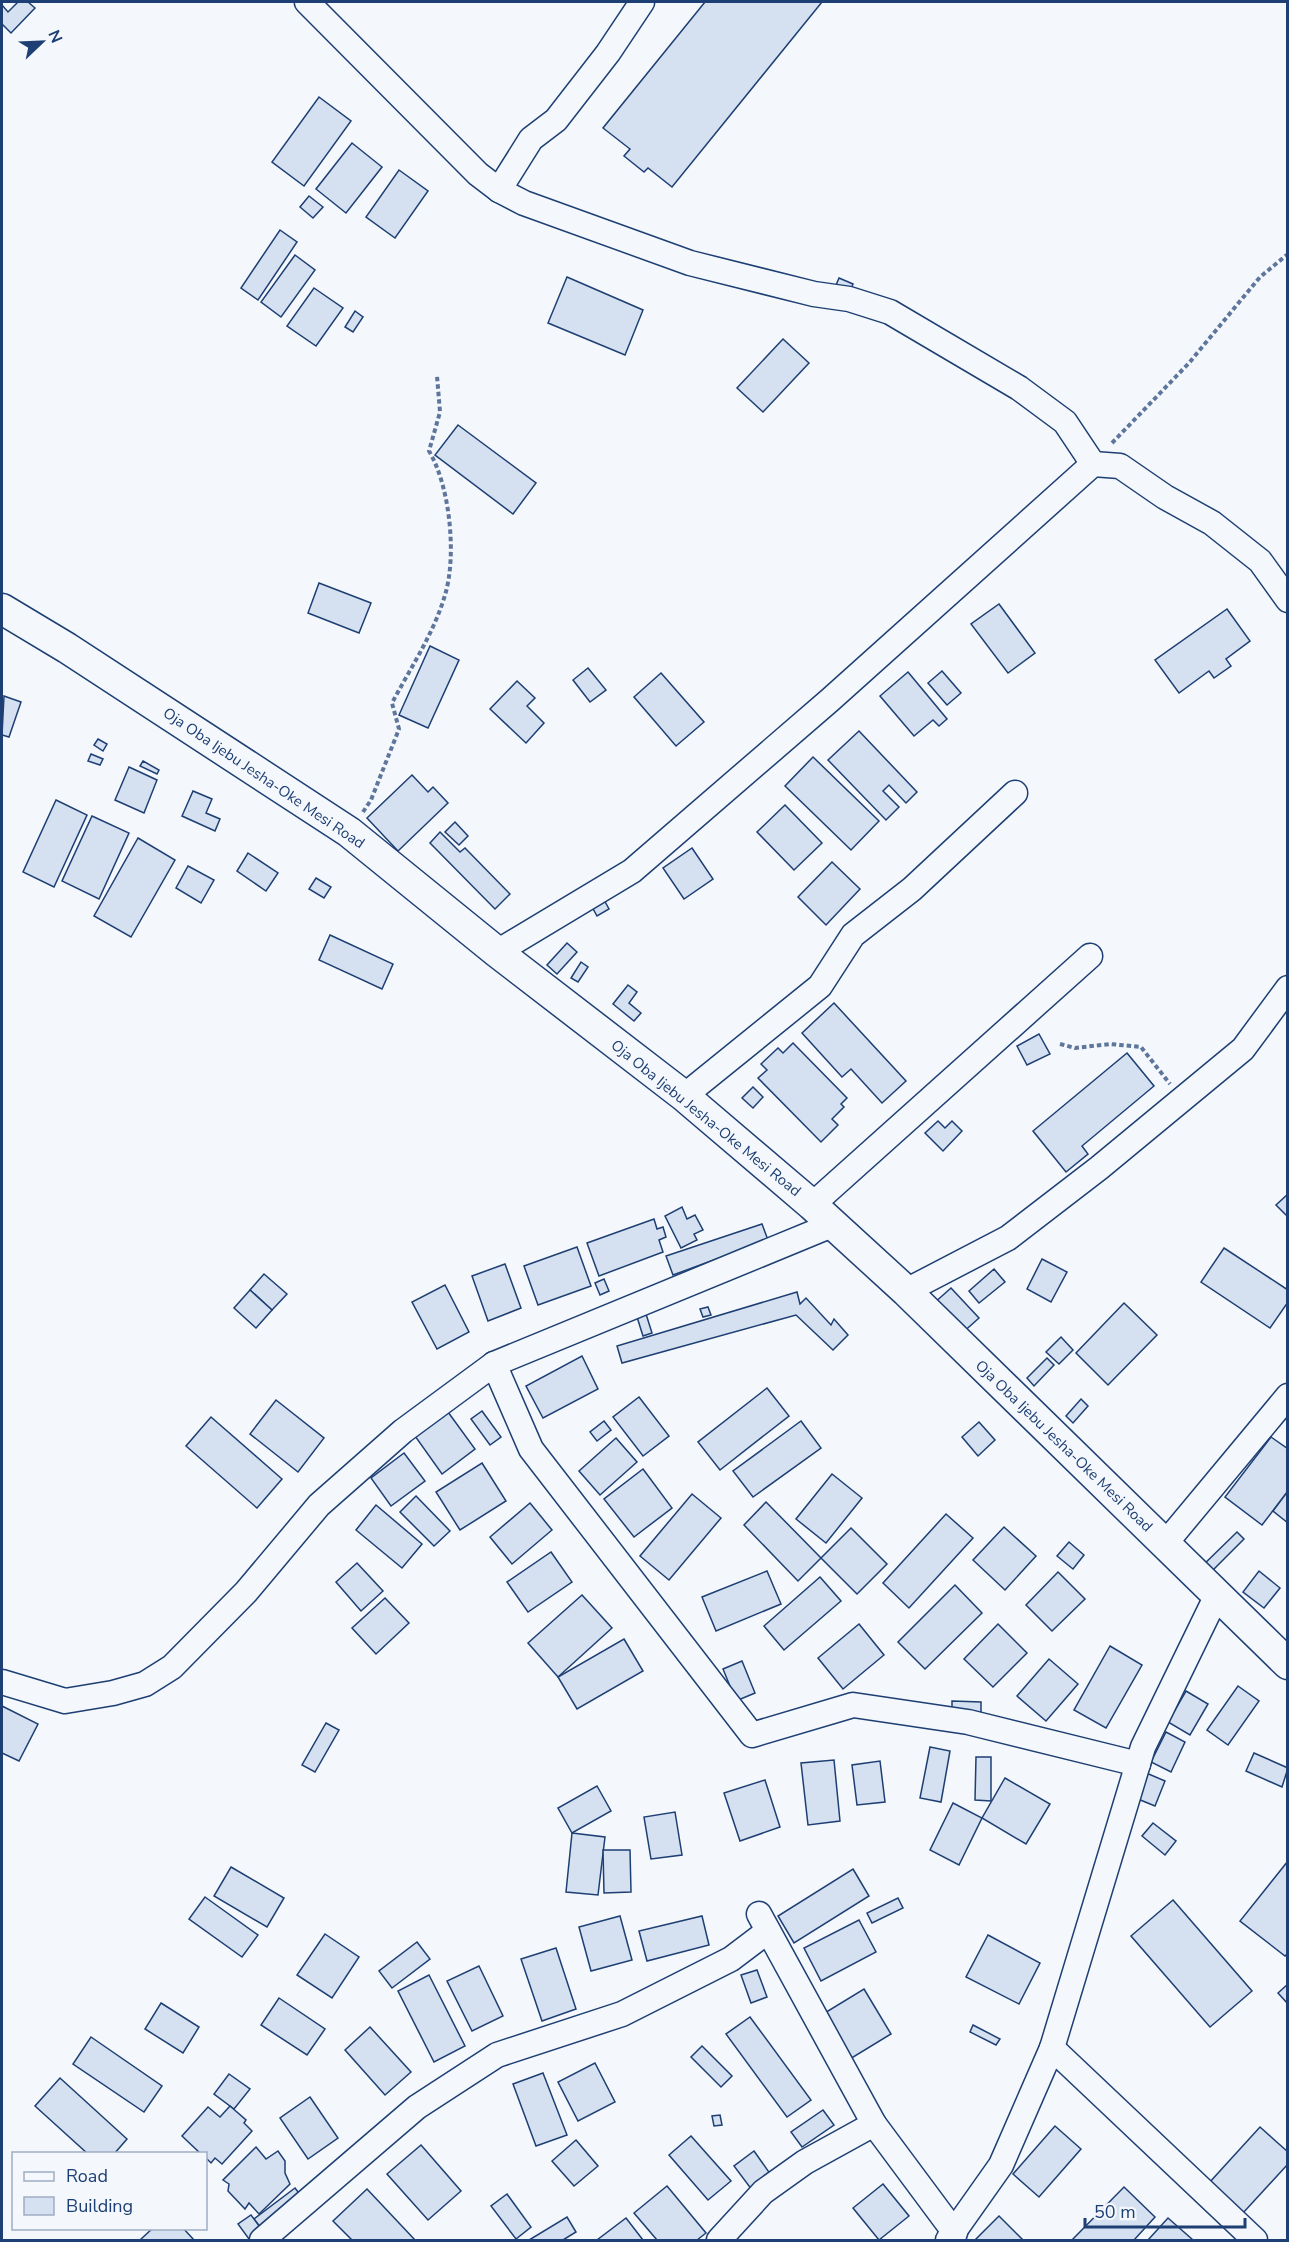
<svg xmlns="http://www.w3.org/2000/svg" width="1289" height="2242" font-family="'Nunito Sans',sans-serif">
  <style>
    .building { fill: #d5e0f0; stroke: #1d3f73; stroke-width: 1.5 }
    .lines { fill: none; stroke-linecap: round; stroke-linejoin: round }
    .minor-casing { stroke: #1d3f73; stroke-width: 27 }
    .major-casing { stroke: #1d3f73; stroke-width: 33 }
    .path { stroke: #5e769c; stroke-width: 4; stroke-dasharray: 4.5 3; stroke-linecap: butt }
    .minor { stroke: #f4f7fb; stroke-width: 24 }
    .major { stroke: #f4f7fb; stroke-width: 30 }
    .labels { text-anchor: middle; dominant-baseline: central; stroke-width: 4.5; stroke-linejoin: round; paint-order: stroke }
    .street-label { font-size: 15px; fill: #1d3f73; stroke: #f4f7fb }
  </style>
  <rect width="100%" height="100%" fill="#f4f7fb"/>
  <g class="building">
    <path d="M 18,2 L 28,2 L 35,8 L 11,33 L 2,24 L 2,5 L 8,12 Z"/>
    <path d="M 705,2 L 822,2 L 672,187 L 648,168 L 644,172 L 624,156 L 630,149 L 603,128 Z"/>
    <path d="M 319,97 L 351,121 L 304,186 L 272,162 Z"/>
    <path d="M 352,143 L 382,167 L 346,213 L 316,189 Z"/>
    <path d="M 399,170 L 428,191 L 395,238 L 366,217 Z"/>
    <path d="M 309,196 L 323,207 L 313,218 L 300,207 Z"/>
    <path d="M 280,230 L 297,242 L 258,300 L 241,288 Z"/>
    <path d="M 295,255 L 315,270 L 281,317 L 261,302 Z"/>
    <path d="M 567,277 L 643,310 L 625,355 L 548,323 Z"/>
    <path d="M 839,278 L 853,284 L 848,297 L 834,290 Z"/>
    <path d="M 314,288 L 343,308 L 316,346 L 287,326 Z"/>
    <path d="M 355,311 L 363,317 L 353,332 L 345,327 Z"/>
    <path d="M 783,339 L 809,363 L 763,412 L 737,388 Z"/>
    <path d="M 458,425 L 536,483 L 513,514 L 435,455 Z"/>
    <path d="M 319,583 L 371,603 L 359,633 L 308,613 Z"/>
    <path d="M 999,604 L 1035,653 L 1008,673 L 971,624 Z"/>
    <path d="M 1227,609 L 1250,641 L 1226,659 L 1231,666 L 1214,678 L 1209,671 L 1179,693 L 1155,660 Z"/>
    <path d="M 430,646 L 459,660 L 428,728 L 399,715 Z"/>
    <path d="M 588,668 L 606,690 L 590,702 L 573,680 Z"/>
    <path d="M 942,671 L 961,693 L 947,705 L 928,683 Z"/>
    <path d="M 908,672 L 947,719 L 939,726 L 933,720 L 914,736 L 880,696 Z"/>
    <path d="M 661,673 L 704,722 L 676,746 L 634,697 Z"/>
    <path d="M 517,681 L 535,698 L 527,706 L 544,723 L 526,743 L 490,709 Z"/>
    <path d="M 4,696 L 21,702 L 9,737 L 2,735 Z"/>
    <path d="M 859,731 L 917,792 L 906,803 L 889,785 L 883,791 L 899,807 L 886,820 L 828,760 Z"/>
    <path d="M 98,739 L 107,744 L 103,751 L 94,745 Z"/>
    <path d="M 91,754 L 103,759 L 100,765 L 88,761 Z"/>
    <path d="M 813,757 L 879,821 L 851,850 L 785,786 Z"/>
    <path d="M 143,761 L 159,770 L 157,774 L 140,766 Z"/>
    <path d="M 129,767 L 157,780 L 144,813 L 115,800 Z"/>
    <path d="M 412,775 L 428,792 L 433,787 L 448,803 L 398,851 L 367,818 Z"/>
    <path d="M 193,791 L 212,799 L 206,813 L 220,819 L 215,831 L 182,816 Z"/>
    <path d="M 56,800 L 87,815 L 54,887 L 23,872 Z"/>
    <path d="M 785,805 L 822,843 L 794,870 L 757,832 Z"/>
    <path d="M 92,816 L 129,833 L 99,899 L 62,881 Z"/>
    <path d="M 455,822 L 468,836 L 459,845 L 445,832 Z"/>
    <path d="M 440,832 L 460,852 L 465,848 L 510,894 L 495,909 L 430,843 Z"/>
    <path d="M 138,838 L 175,860 L 131,937 L 94,916 Z"/>
    <path d="M 692,848 L 713,879 L 684,899 L 663,868 Z"/>
    <path d="M 248,853 L 278,873 L 266,891 L 237,871 Z"/>
    <path d="M 832,862 L 860,889 L 826,925 L 798,897 Z"/>
    <path d="M 188,866 L 214,880 L 201,903 L 176,888 Z"/>
    <path d="M 316,878 L 331,887 L 324,898 L 309,889 Z"/>
    <path d="M 603,898 L 609,909 L 597,916 L 591,905 Z"/>
    <path d="M 330,935 L 393,964 L 382,989 L 319,960 Z"/>
    <path d="M 567,943 L 577,952 L 557,974 L 547,965 Z"/>
    <path d="M 581,962 L 588,967 L 578,982 L 571,978 Z"/>
    <path d="M 628,985 L 637,992 L 629,1003 L 641,1013 L 634,1021 L 613,1004 Z"/>
    <path d="M 834,1003 L 906,1081 L 882,1103 L 851,1069 L 842,1077 L 802,1033 Z"/>
    <path d="M 1039,1034 L 1050,1054 L 1027,1065 L 1017,1046 Z"/>
    <path d="M 793,1043 L 847,1098 L 841,1104 L 844,1107 L 832,1119 L 838,1125 L 821,1142 L 758,1078 L 767,1070 L 761,1064 L 778,1048 L 783,1053 Z"/>
    <path d="M 1127,1053 L 1154,1086 L 1082,1146 L 1088,1154 L 1066,1172 L 1033,1131 Z"/>
    <path d="M 753,1087 L 763,1097 L 753,1108 L 742,1098 Z"/>
    <path d="M 938,1121 L 945,1128 L 952,1121 L 962,1131 L 943,1151 L 925,1133 Z"/>
    <path d="M 1288,1194 L 1288,1217 L 1276,1205 Z"/>
    <path d="M 682,1207 L 687,1219 L 695,1215 L 703,1230 L 694,1234 L 697,1240 L 681,1248 L 665,1216 Z"/>
    <path d="M 654,1219 L 657,1229 L 663,1227 L 666,1237 L 659,1240 L 663,1252 L 599,1276 L 587,1243 Z"/>
    <path d="M 762,1224 L 768,1240 L 673,1275 L 666,1256 Z"/>
    <path d="M 577,1247 L 591,1286 L 538,1305 L 524,1266 Z"/>
    <path d="M 1224,1248 L 1288,1290 L 1288,1302 L 1270,1328 L 1201,1282 Z"/>
    <path d="M 1042,1259 L 1067,1272 L 1051,1302 L 1027,1289 Z"/>
    <path d="M 505,1264 L 521,1308 L 488,1321 L 472,1276 Z"/>
    <path d="M 994,1269 L 1005,1282 L 979,1303 L 969,1291 Z"/>
    <path d="M 264,1274 L 287,1294 L 272,1310 L 250,1290 Z"/>
    <path d="M 604,1279 L 609,1291 L 600,1295 L 595,1283 Z"/>
    <path d="M 445,1285 L 469,1332 L 437,1349 L 412,1302 Z"/>
    <path d="M 951,1288 L 979,1318 L 960,1335 L 933,1304 Z"/>
    <path d="M 250,1290 L 272,1310 L 256,1328 L 234,1308 Z"/>
    <path d="M 797,1292 L 800,1304 L 806,1298 L 831,1325 L 834,1319 L 848,1335 L 833,1350 L 796,1315 L 622,1363 L 617,1346 Z"/>
    <path d="M 1124,1303 L 1157,1335 L 1108,1385 L 1076,1353 Z"/>
    <path d="M 708,1307 L 711,1315 L 703,1317 L 700,1309 Z"/>
    <path d="M 646,1314 L 652,1333 L 643,1336 L 637,1317 Z"/>
    <path d="M 1061,1337 L 1073,1350 L 1059,1364 L 1046,1352 Z"/>
    <path d="M 582,1356 L 598,1389 L 543,1418 L 526,1386 Z"/>
    <path d="M 1047,1358 L 1054,1365 L 1034,1386 L 1027,1378 Z"/>
    <path d="M 767,1388 L 789,1416 L 720,1470 L 698,1442 Z"/>
    <path d="M 639,1397 L 669,1436 L 643,1456 L 613,1417 Z"/>
    <path d="M 1081,1399 L 1088,1406 L 1073,1423 L 1066,1416 Z"/>
    <path d="M 276,1400 L 324,1438 L 298,1472 L 250,1434 Z"/>
    <path d="M 482,1411 L 501,1437 L 490,1445 L 471,1419 Z"/>
    <path d="M 448,1412 L 475,1449 L 442,1474 L 415,1436 Z"/>
    <path d="M 211,1417 L 282,1479 L 257,1508 L 186,1446 Z"/>
    <path d="M 604,1421 L 611,1430 L 597,1441 L 590,1432 Z"/>
    <path d="M 801,1421 L 821,1448 L 753,1497 L 733,1471 Z"/>
    <path d="M 979,1422 L 995,1440 L 978,1456 L 962,1437 Z"/>
    <path d="M 1271,1437 L 1288,1449 L 1288,1491 L 1262,1525 L 1225,1497 Z"/>
    <path d="M 616,1438 L 637,1462 L 600,1495 L 579,1471 Z"/>
    <path d="M 404,1453 L 425,1481 L 391,1506 L 371,1478 Z"/>
    <path d="M 482,1463 L 506,1501 L 460,1530 L 436,1492 Z"/>
    <path d="M 643,1469 L 672,1508 L 634,1537 L 604,1499 Z"/>
    <path d="M 832,1474 L 862,1498 L 826,1543 L 796,1519 Z"/>
    <path d="M 1288,1491 L 1288,1523 L 1273,1511 Z"/>
    <path d="M 692,1494 L 721,1518 L 669,1580 L 640,1556 Z"/>
    <path d="M 416,1496 L 450,1531 L 434,1546 L 400,1512 Z"/>
    <path d="M 766,1502 L 821,1558 L 798,1581 L 744,1525 Z"/>
    <path d="M 530,1503 L 552,1530 L 512,1564 L 490,1537 Z"/>
    <path d="M 376,1505 L 422,1544 L 402,1568 L 356,1530 Z"/>
    <path d="M 946,1514 L 973,1538 L 909,1608 L 883,1583 Z"/>
    <path d="M 1004,1527 L 1036,1556 L 1005,1590 L 973,1560 Z"/>
    <path d="M 851,1528 L 887,1564 L 857,1594 L 821,1558 Z"/>
    <path d="M 1237,1532 L 1244,1539 L 1203,1580 L 1195,1573 Z"/>
    <path d="M 1069,1542 L 1084,1555 L 1073,1569 L 1057,1556 Z"/>
    <path d="M 551,1552 L 572,1582 L 528,1612 L 507,1582 Z"/>
    <path d="M 357,1563 L 383,1591 L 361,1611 L 336,1582 Z"/>
    <path d="M 767,1571 L 781,1604 L 716,1631 L 702,1597 Z"/>
    <path d="M 1259,1571 L 1280,1588 L 1264,1608 L 1243,1592 Z"/>
    <path d="M 1058,1572 L 1085,1599 L 1052,1631 L 1026,1605 Z"/>
    <path d="M 820,1577 L 841,1601 L 784,1650 L 764,1626 Z"/>
    <path d="M 955,1585 L 982,1613 L 925,1669 L 898,1642 Z"/>
    <path d="M 582,1595 L 612,1628 L 558,1677 L 528,1643 Z"/>
    <path d="M 385,1598 L 409,1623 L 376,1654 L 352,1628 Z"/>
    <path d="M 859,1624 L 884,1655 L 843,1689 L 818,1658 Z"/>
    <path d="M 998,1624 L 1027,1653 L 993,1687 L 964,1659 Z"/>
    <path d="M 624,1639 L 643,1671 L 577,1709 L 558,1677 Z"/>
    <path d="M 1110,1646 L 1142,1665 L 1106,1728 L 1074,1710 Z"/>
    <path d="M 1049,1659 L 1078,1684 L 1046,1721 L 1017,1696 Z"/>
    <path d="M 742,1661 L 755,1693 L 736,1701 L 723,1669 Z"/>
    <path d="M 1238,1686 L 1259,1701 L 1228,1745 L 1207,1730 Z"/>
    <path d="M 1186,1691 L 1208,1704 L 1190,1735 L 1168,1722 Z"/>
    <path d="M 952,1701 L 981,1702 L 981,1717 L 952,1716 Z"/>
    <path d="M 2,1706 L 38,1724 L 19,1761 L 2,1753 Z"/>
    <path d="M 326,1723 L 339,1730 L 315,1772 L 302,1765 Z"/>
    <path d="M 1166,1732 L 1185,1742 L 1171,1772 L 1151,1762 Z"/>
    <path d="M 930,1747 L 950,1751 L 941,1802 L 920,1798 Z"/>
    <path d="M 1254,1753 L 1288,1768 L 1282,1787 L 1246,1771 Z"/>
    <path d="M 976,1757 L 991,1757 L 991,1801 L 975,1800 Z"/>
    <path d="M 834,1760 L 840,1821 L 808,1825 L 801,1763 Z"/>
    <path d="M 880,1761 L 885,1802 L 857,1805 L 852,1765 Z"/>
    <path d="M 1144,1772 L 1165,1781 L 1155,1806 L 1133,1797 Z"/>
    <path d="M 1005,1778 L 1050,1804 L 1026,1844 L 982,1818 Z"/>
    <path d="M 765,1780 L 780,1827 L 740,1841 L 724,1793 Z"/>
    <path d="M 597,1786 L 611,1811 L 572,1833 L 558,1808 Z"/>
    <path d="M 953,1803 L 982,1818 L 959,1865 L 930,1850 Z"/>
    <path d="M 675,1812 L 682,1855 L 651,1859 L 644,1817 Z"/>
    <path d="M 1153,1823 L 1176,1841 L 1165,1855 L 1142,1836 Z"/>
    <path d="M 572,1833 L 605,1837 L 598,1895 L 566,1892 Z"/>
    <path d="M 603,1850 L 630,1850 L 631,1892 L 604,1893 Z"/>
    <path d="M 1288,1861 L 1288,1953 L 1285,1956 L 1240,1921 Z"/>
    <path d="M 231,1867 L 284,1898 L 267,1927 L 214,1896 Z"/>
    <path d="M 853,1869 L 869,1896 L 794,1943 L 778,1916 Z"/>
    <path d="M 205,1897 L 258,1935 L 242,1957 L 189,1919 Z"/>
    <path d="M 898,1898 L 903,1908 L 872,1923 L 867,1913 Z"/>
    <path d="M 1173,1900 L 1252,1991 L 1210,2027 L 1131,1936 Z"/>
    <path d="M 620,1916 L 632,1960 L 591,1971 L 579,1927 Z"/>
    <path d="M 702,1916 L 709,1945 L 647,1961 L 639,1931 Z"/>
    <path d="M 859,1920 L 876,1952 L 821,1981 L 804,1948 Z"/>
    <path d="M 325,1934 L 359,1957 L 332,1998 L 297,1975 Z"/>
    <path d="M 988,1935 L 1040,1963 L 1019,2004 L 966,1977 Z"/>
    <path d="M 417,1942 L 430,1959 L 392,1988 L 379,1971 Z"/>
    <path d="M 556,1948 L 576,2009 L 542,2021 L 521,1959 Z"/>
    <path d="M 479,1966 L 503,2016 L 472,2031 L 447,1981 Z"/>
    <path d="M 757,1970 L 767,1997 L 751,2003 L 741,1975 Z"/>
    <path d="M 429,1975 L 465,2046 L 434,2062 L 398,1991 Z"/>
    <path d="M 1288,1984 L 1288,2004 L 1278,1993 Z"/>
    <path d="M 864,1989 L 891,2034 L 850,2059 L 823,2014 Z"/>
    <path d="M 279,1998 L 325,2029 L 307,2055 L 261,2025 Z"/>
    <path d="M 161,2003 L 199,2027 L 183,2053 L 145,2029 Z"/>
    <path d="M 750,2017 L 811,2100 L 787,2117 L 726,2034 Z"/>
    <path d="M 973,2025 L 1000,2039 L 996,2045 L 970,2032 Z"/>
    <path d="M 370,2027 L 411,2072 L 385,2095 L 345,2050 Z"/>
    <path d="M 91,2037 L 162,2086 L 144,2112 L 73,2064 Z"/>
    <path d="M 702,2046 L 732,2076 L 721,2087 L 691,2057 Z"/>
    <path d="M 595,2063 L 615,2102 L 578,2121 L 558,2082 Z"/>
    <path d="M 543,2073 L 567,2135 L 536,2146 L 513,2084 Z"/>
    <path d="M 229,2074 L 250,2089 L 234,2109 L 214,2094 Z"/>
    <path d="M 60,2078 L 127,2139 L 114,2154 L 88,2154 L 35,2106 Z"/>
    <path d="M 310,2097 L 338,2138 L 308,2159 L 280,2118 Z"/>
    <path d="M 230,2106 L 246,2120 L 244,2123 L 252,2131 L 222,2164 L 215,2158 L 211,2163 L 206,2158 L 206,2154 L 201,2154 L 182,2136 L 208,2107 L 220,2117 Z"/>
    <path d="M 823,2110 L 834,2125 L 802,2147 L 791,2132 Z"/>
    <path d="M 720,2115 L 722,2125 L 714,2126 L 712,2116 Z"/>
    <path d="M 1055,2126 L 1081,2149 L 1039,2197 L 1013,2174 Z"/>
    <path d="M 1260,2127 L 1288,2152 L 1288,2164 L 1243,2213 L 1209,2183 Z"/>
    <path d="M 691,2136 L 731,2181 L 708,2200 L 669,2155 Z"/>
    <path d="M 576,2140 L 598,2166 L 574,2186 L 552,2161 Z"/>
    <path d="M 421,2145 L 461,2191 L 428,2220 L 387,2174 Z"/>
    <path d="M 256,2147 L 266,2159 L 278,2151 L 285,2161 L 285,2173 L 290,2184 L 259,2214 L 249,2203 L 245,2209 L 228,2191 L 229,2184 L 223,2180 Z"/>
    <path d="M 754,2151 L 771,2175 L 752,2190 L 734,2166 Z"/>
    <path d="M 883,2184 L 909,2216 L 879,2240 L 853,2208 Z"/>
    <path d="M 667,2186 L 706,2233 L 697,2240 L 657,2240 L 634,2213 Z"/>
    <path d="M 1124,2187 L 1155,2217 L 1134,2240 L 1072,2240 Z"/>
    <path d="M 295,2188 L 302,2197 L 261,2228 L 254,2219 Z"/>
    <path d="M 367,2189 L 415,2240 L 352,2240 L 333,2221 Z"/>
    <path d="M 507,2194 L 531,2227 L 516,2239 L 491,2206 Z"/>
    <path d="M 251,2215 L 262,2230 L 249,2239 L 238,2224 Z"/>
    <path d="M 999,2216 L 1023,2240 L 975,2240 Z"/>
    <path d="M 567,2217 L 576,2232 L 563,2240 L 529,2240 Z"/>
    <path d="M 626,2218 L 643,2240 L 597,2240 Z"/>
    <path d="M 1168,2218 L 1193,2240 L 1148,2240 Z"/>
    <path d="M 153,2228 L 183,2228 L 194,2240 L 140,2240 Z"/>
  </g>
  <g class="lines">
    <g class="minor-casing">
      <g id="minor">
        <path d="M 307,2 L 478,174 L 499,190 L 524,203 L 690,263 L 814,294 L 849,299 L 890,312 L 1019,388 L 1065,422 L 1093,464"/>
        <path d="M 499,190 L 531,139 L 556,120 L 608,53 L 642,2"/>
        <path d="M 497,952 L 632,871 L 830,700 L 1093,464 L 1120,466 L 1165,497 L 1212,523 L 1260,561 L 1288,600"/>
        <path d="M 684,1096 L 820,986 L 853,935 L 912,889 L 1015,793"/>
        <path d="M 812,1205 L 1090,956"/>
        <path d="M 906,1291 L 1008,1238 L 1099,1168 L 1243,1049 L 1288,988"/>
        <path d="M 494,1364 L 531,1449 L 752,1735 L 853,1705 L 968,1722 L 1138,1764"/>
        <path d="M 1164,1545 L 1288,1396"/>
        <path d="M 1217,1595 L 1143,1747 L 1052,2048 L 1255,2240"/>
        <path d="M 2,1682 L 65,1701 L 113,1693 L 145,1684 L 172,1667 L 246,1592 L 319,1505 L 403,1431 L 494,1364 L 832,1225"/>
        <path d="M 759,1914 L 874,2124 L 955,2233"/>
        <path d="M 262,2240 L 417,2107 L 497,2055 L 622,2014 L 731,1959 L 768,1931"/>
        <path d="M 719,2240 L 763,2192 L 805,2162 L 874,2124"/>
        <path d="M 948,2240 L 1001,2165 L 1052,2048"/>
      </g>
    </g>
    <g class="major-casing">
      <path id="major" d="M 2,609 L 67,648 L 349,832 L 497,952 L 684,1096 L 812,1205 L 906,1291 L 1288,1664"/>
    </g>
    <g class="path">
      <path d="M 1112,443 L 1189,363 L 1260,277 L 1288,254"/>
      <path d="M 363,812 L 371,800 L 399,729 L 392,703 C 410,669 434,633 445,595 C 457,556 450,486 429,451 L 440,412 L 437,376"/>
      <path d="M 1060,1044 L 1075,1048 L 1110,1044 L 1141,1047 L 1170,1084"/>
    </g>
    <use href="#minor" class="minor"/>
    <use href="#major" class="major"/>
  </g>
  <g class="labels">
    <g class="street-label">
      <text transform="translate(264 778) rotate(34)">Oja Oba Ijebu Jesha-Oke Mesi Road</text>
      <text transform="translate(706 1118) rotate(39)">Oja Oba Ijebu Jesha-Oke Mesi Road</text>
      <text transform="translate(1064 1446) rotate(44)">Oja Oba Ijebu Jesha-Oke Mesi Road</text>
    </g>
  </g>
  <rect width="1289" height="2242" fill="none" stroke="#1d3f73" stroke-width="6"/>
  <rect x="12" y="2152" width="195" height="78" fill="#f4f7fb" stroke="#9eadc5" stroke-width="1.5"/>
  <rect x="24" y="2172" width="30" height="9" fill="#f4f7fb" stroke="#9eadc5" stroke-width="1.5"/>
  <text x="66" y="2182" font-size="18" fill="#1d3f73">Road</text>
  <rect x="24" y="2197" width="30" height="18" fill="#d5e0f0" stroke="#9eadc5" stroke-width="1.5"/>
  <text x="66" y="2212" font-size="18" fill="#1d3f73">Building</text>
  <g transform="translate(42 42) rotate(67)" stroke="#f4f7fb" stroke-width="4.5" paint-order="stroke">
  <path d="M0-4.5L10 22L0 15L-10 22Z" fill="#1d3f73"/>
  <text y="-9" font-size="16" font-weight="bold" text-anchor="middle" fill="#1d3f73">N</text>
  </g>
  <path d="M1085 2218v9h160v-9" fill="none" stroke="#1d3f73" stroke-width="3"/>
  <text x="1094" y="2218" font-size="18" fill="#1d3f73" stroke="#f4f7fb" stroke-width="4.5" paint-order="stroke">50 m</text>
</svg>
